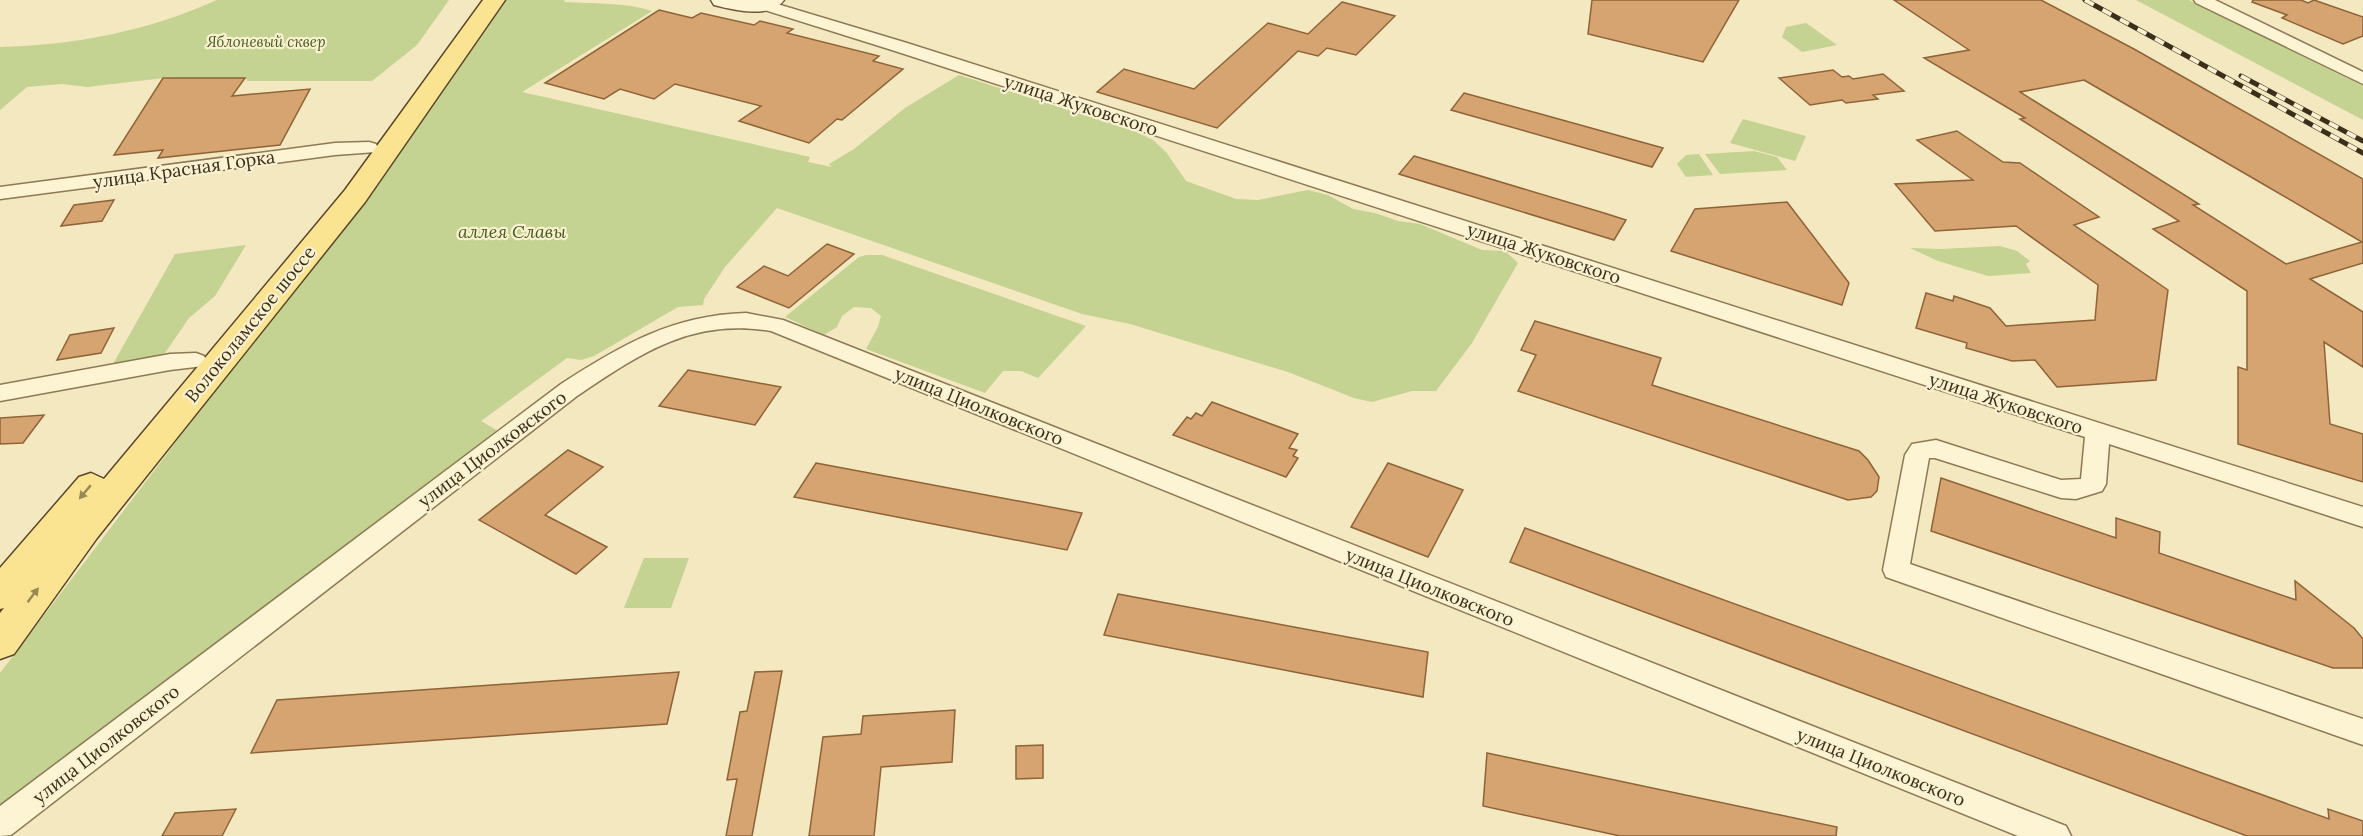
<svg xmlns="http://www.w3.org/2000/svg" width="2363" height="836" font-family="Lora,serif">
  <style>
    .green { fill: #c4d292 }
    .building { fill: #d5a471; stroke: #8f6338; stroke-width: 1.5; fill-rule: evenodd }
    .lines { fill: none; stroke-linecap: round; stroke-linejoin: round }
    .street-casing { stroke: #8d7955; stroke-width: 3 }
    .secondary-casing { stroke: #6f5939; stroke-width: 3 }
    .primary-casing { stroke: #5a452a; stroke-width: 3 }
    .street { fill: #fcf4d3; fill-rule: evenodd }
    .secondary { fill: #fcf4d3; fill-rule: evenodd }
    .primary { fill: #fae492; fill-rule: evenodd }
    .rail-casing { stroke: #3b2e1b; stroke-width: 5 }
    .rail { stroke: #f9f1cf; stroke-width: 4; stroke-dasharray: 10; stroke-linecap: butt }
    .oneway { fill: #9a8956 }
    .labels { text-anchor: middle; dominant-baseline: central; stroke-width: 4.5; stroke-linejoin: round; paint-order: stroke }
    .far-park-label { font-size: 15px; font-style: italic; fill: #455a20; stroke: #f9f1cf }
    .street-label { font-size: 18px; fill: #3b2e1b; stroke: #f9f1cf }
    .park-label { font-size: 18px; font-style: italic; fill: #455a20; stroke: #f9f1cf }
  </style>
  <rect width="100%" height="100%" fill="#f3e8bf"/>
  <g class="green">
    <path d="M 217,0 L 449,0 L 417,45 L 372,81 L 248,81 L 245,78 L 172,79 L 173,77 L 87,87 L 62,84 L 27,87 L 0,110 L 0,47 C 76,45 148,31 217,0 Z"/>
    <path d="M 505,0 L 565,0 L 564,2 C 595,4 623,2 652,11 L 522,92 L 810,157 L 808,162 L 832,167 L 829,164 L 854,149 L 905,108 L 959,75 L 1134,131 L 1153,140 L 1166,152 L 1186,181 L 1236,199 L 1258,200 L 1308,190 L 1328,195 L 1353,209 L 1375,213 L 1398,221 L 1420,224 L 1482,250 L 1505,251 L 1518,263 L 1472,343 L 1436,391 L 1412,391 L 1372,402 L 1354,398 L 1288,372 L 1130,324 L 1082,314 L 777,208 L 725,267 L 704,299 L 703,305 L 678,307 L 594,356 L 581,360 L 567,358 L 481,421 L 498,431 L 0,809 L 0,673 L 221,383 L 365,201 Z"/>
    <path d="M 2136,0 L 2189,0 L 2363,86 L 2363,120 Z"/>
    <path d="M 1806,23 L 1837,45 L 1802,52 L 1782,37 L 1786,27 Z"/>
    <path d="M 1743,119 L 1806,136 L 1795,161 L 1730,143 Z"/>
    <path d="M 1754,151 L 1777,157 L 1787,170 L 1720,174 L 1705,154 Z"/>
    <path d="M 1699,154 L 1713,175 L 1686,177 L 1677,164 L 1686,155 Z"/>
    <path d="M 246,245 L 215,296 L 189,318 L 165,353 L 152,359 L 113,364 L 175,254 Z"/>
    <path d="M 2000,246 L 2017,251 L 2030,261 L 2026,264 L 2031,273 L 1988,276 L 1938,261 L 1910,248 L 1941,249 Z"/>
    <path d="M 866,255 L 882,255 L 1086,326 L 1038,378 L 1021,371 L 1003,371 L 985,393 L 866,349 L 878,327 L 881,316 L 871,308 L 854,307 L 842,316 L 837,327 L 824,335 L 785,317 L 859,257 Z"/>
    <path d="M 644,558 L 689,558 L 671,608 L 624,608 Z"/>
  </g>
  <g class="building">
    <path d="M 1592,0 L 1739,0 L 1703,62 L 1588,34 Z"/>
    <path d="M 1894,0 L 2041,0 L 2134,49 L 2363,179 L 2363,263 L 2310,279 L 2363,312 L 2363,367 L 2324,342 L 2330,424 L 2363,434 L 2363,482 L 2238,444 L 2238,367 L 2247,370 L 2247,291 L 2153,229 L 2179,221 L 2020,119 L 2025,118 L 1924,58 L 1969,50 ZM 2084,80 L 2263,184 L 2362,242 L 2286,264 L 2193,205 L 2199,204 L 2020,92 Z"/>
    <path d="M 2253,0 L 2301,0 L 2308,3 L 2314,0 L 2363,17 L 2363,36 L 2343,44 L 2282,18 L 2287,15 L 2252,2 Z"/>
    <path d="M 1342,2 L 1395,16 L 1356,55 L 1327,48 L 1318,56 L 1298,51 L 1217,128 L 1097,92 L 1124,69 L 1194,89 L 1268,23 L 1308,34 Z"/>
    <path d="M 659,10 L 692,18 L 701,13 L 754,25 L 760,21 L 793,29 L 787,33 L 879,56 L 873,61 L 903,69 L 842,120 L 837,119 L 809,143 L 739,121 L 761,106 L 675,84 L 654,99 L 620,89 L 604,99 L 545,83 Z"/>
    <path d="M 1833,70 L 1842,77 L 1849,76 L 1853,79 L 1883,74 L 1904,91 L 1873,95 L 1878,99 L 1846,103 L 1842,100 L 1810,105 L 1779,78 Z"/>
    <path d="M 163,78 L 245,78 L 232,96 L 310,89 L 280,145 L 158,158 L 163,150 L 114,155 Z"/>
    <path d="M 1464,93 L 1537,113 L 1663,148 L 1652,167 L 1451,110 Z"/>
    <path d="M 1957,131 L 2003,162 L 2020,163 L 2099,217 L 2074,225 L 2168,290 L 2156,380 L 2057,387 L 2035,360 L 2012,361 L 1966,348 L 1967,343 L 1916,328 L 1926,293 L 1953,301 L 1954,296 L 1990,308 L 2006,326 L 2095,320 L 2098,285 L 2016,226 L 1935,231 L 1895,184 L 1973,180 L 1917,140 Z"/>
    <path d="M 1414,156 L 1604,213 L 1626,220 L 1614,240 L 1399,174 Z"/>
    <path d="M 114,200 L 102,221 L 61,226 L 74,205 Z"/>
    <path d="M 1787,202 L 1849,283 L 1842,305 L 1671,251 L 1695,209 Z"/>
    <path d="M 827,244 L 854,254 L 789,308 L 737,287 L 764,266 L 788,276 Z"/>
    <path d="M 1535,321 L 1661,358 L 1652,385 L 1859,451 L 1868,460 L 1879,477 L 1877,491 L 1871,497 L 1848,500 L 1518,391 L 1536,355 L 1521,350 Z"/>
    <path d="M 114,328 L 101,353 L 57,360 L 70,335 Z"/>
    <path d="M 688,370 L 781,387 L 755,425 L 659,406 Z"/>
    <path d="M 1212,402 L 1298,434 L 1289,448 L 1297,450 L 1293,456 L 1298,458 L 1286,477 L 1173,435 L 1187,417 L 1191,419 L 1196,413 L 1202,416 Z"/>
    <path d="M 44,415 L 23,443 L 0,444 L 0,418 Z"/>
    <path d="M 568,450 L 603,467 L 545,515 L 607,547 L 576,574 L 479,520 Z"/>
    <path d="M 816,463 L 1082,513 L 1067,550 L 794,497 Z"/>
    <path d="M 1388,463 L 1463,490 L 1428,557 L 1351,527 Z"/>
    <path d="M 1941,478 L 2116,538 L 2116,518 L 2160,532 L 2159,553 L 2296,600 L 2295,581 L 2354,628 L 2363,639 L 2363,668 L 2333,668 L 1931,531 Z"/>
    <path d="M 1525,528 L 2329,819 L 2328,809 L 2363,821 L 2363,836 L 2247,836 L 1510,562 Z"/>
    <path d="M 1118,594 L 1428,652 L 1423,697 L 1104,635 Z"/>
    <path d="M 782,671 L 752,836 L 726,836 L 737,779 L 727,780 L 740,712 L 747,711 L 755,672 Z"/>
    <path d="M 679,672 L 667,724 L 251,753 L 277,700 Z"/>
    <path d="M 955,710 L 952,762 L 881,767 L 874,836 L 809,836 L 823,737 L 861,734 L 863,716 Z"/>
    <path d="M 1043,745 L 1043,778 L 1016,779 L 1016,746 Z"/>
    <path d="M 1487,753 L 1837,827 L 1836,836 L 1620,836 L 1483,806 Z"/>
    <path d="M 236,809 L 222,836 L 162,836 L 175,813 Z"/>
  </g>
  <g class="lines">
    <g class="street-casing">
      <g id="street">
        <path d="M 764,0 L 907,43 L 2363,507 L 2363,527 L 2109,444 L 2106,484 L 2102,491 L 2076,499 L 2061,498 L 1935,458 L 1929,458 L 1910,564 L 2363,719 L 2363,745 L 1886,577 L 1883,570 L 1905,455 L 1912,444 L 1936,440 L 2061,480 L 2081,479 L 2085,437 L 895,51 L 758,8 L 756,5 L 758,2 Z"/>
        <path d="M 2194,0 L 2215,0 L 2363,72 L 2363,84 L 2196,3 Z"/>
        <path d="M 369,142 L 376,144 L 378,148 L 376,152 L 335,155 L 0,199 L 0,187 L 335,143 Z"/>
        <path d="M 746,313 L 783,320 L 2066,826 L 2071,836 L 2018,836 L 771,331 C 691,318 641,353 577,396 L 11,835 L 0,836 L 0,806 L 561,384 C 621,345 673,315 746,313 Z"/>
        <path d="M 196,353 L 204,356 L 207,361 L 204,366 L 170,370 L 0,401 L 0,385 L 170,354 Z"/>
      </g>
    </g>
    <g class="secondary-casing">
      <path id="secondary" d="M 711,0 L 784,0 C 771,19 734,10 714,5 Z"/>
    </g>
    <g class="primary-casing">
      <path id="primary" d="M 483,0 L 505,0 L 365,202 L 97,538 L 14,654 L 0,659 L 0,613 L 4,608 L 0,609 L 0,568 L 79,477 L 91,473 L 104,479 L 345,190 Z"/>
    </g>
    <use href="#street" class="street"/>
    <use href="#secondary" class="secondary"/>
    <use href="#primary" class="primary"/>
    <g class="rail-casing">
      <g id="rail">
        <path d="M 2085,0 L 2363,153"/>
        <path d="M 2241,76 L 2363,141"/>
      </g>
    </g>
    <use href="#rail" class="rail"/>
  </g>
  <defs><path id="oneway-solid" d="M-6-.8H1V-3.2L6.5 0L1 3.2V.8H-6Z" transform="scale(1.5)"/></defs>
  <g class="oneway">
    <use href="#oneway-solid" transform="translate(85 492) rotate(130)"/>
    <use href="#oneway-solid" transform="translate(33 595) rotate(-53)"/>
  </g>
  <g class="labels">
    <g class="far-park-label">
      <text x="266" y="41">Яблоневый сквер</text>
    </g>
    <g class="street-label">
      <text transform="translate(1081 105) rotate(18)">улица Жуковского</text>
      <text transform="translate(184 169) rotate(-8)">улица Красная Горка</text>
      <text transform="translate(1544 253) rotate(18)">улица Жуковского</text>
      <text transform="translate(250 324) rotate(-51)">Волоколамское шоссе</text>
      <text transform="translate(2006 403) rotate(18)">улица Жуковского</text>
      <text transform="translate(979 406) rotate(22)">улица Циолковского</text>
      <text transform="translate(492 449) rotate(-37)">улица Циолковского</text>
      <text transform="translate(1430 587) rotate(22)">улица Циолковского</text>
      <text transform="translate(106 744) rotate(-38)">улица Циолковского</text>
      <text transform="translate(1881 767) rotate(22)">улица Циолковского</text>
    </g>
    <g class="park-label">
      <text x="512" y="231">аллея Славы</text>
    </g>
  </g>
</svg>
